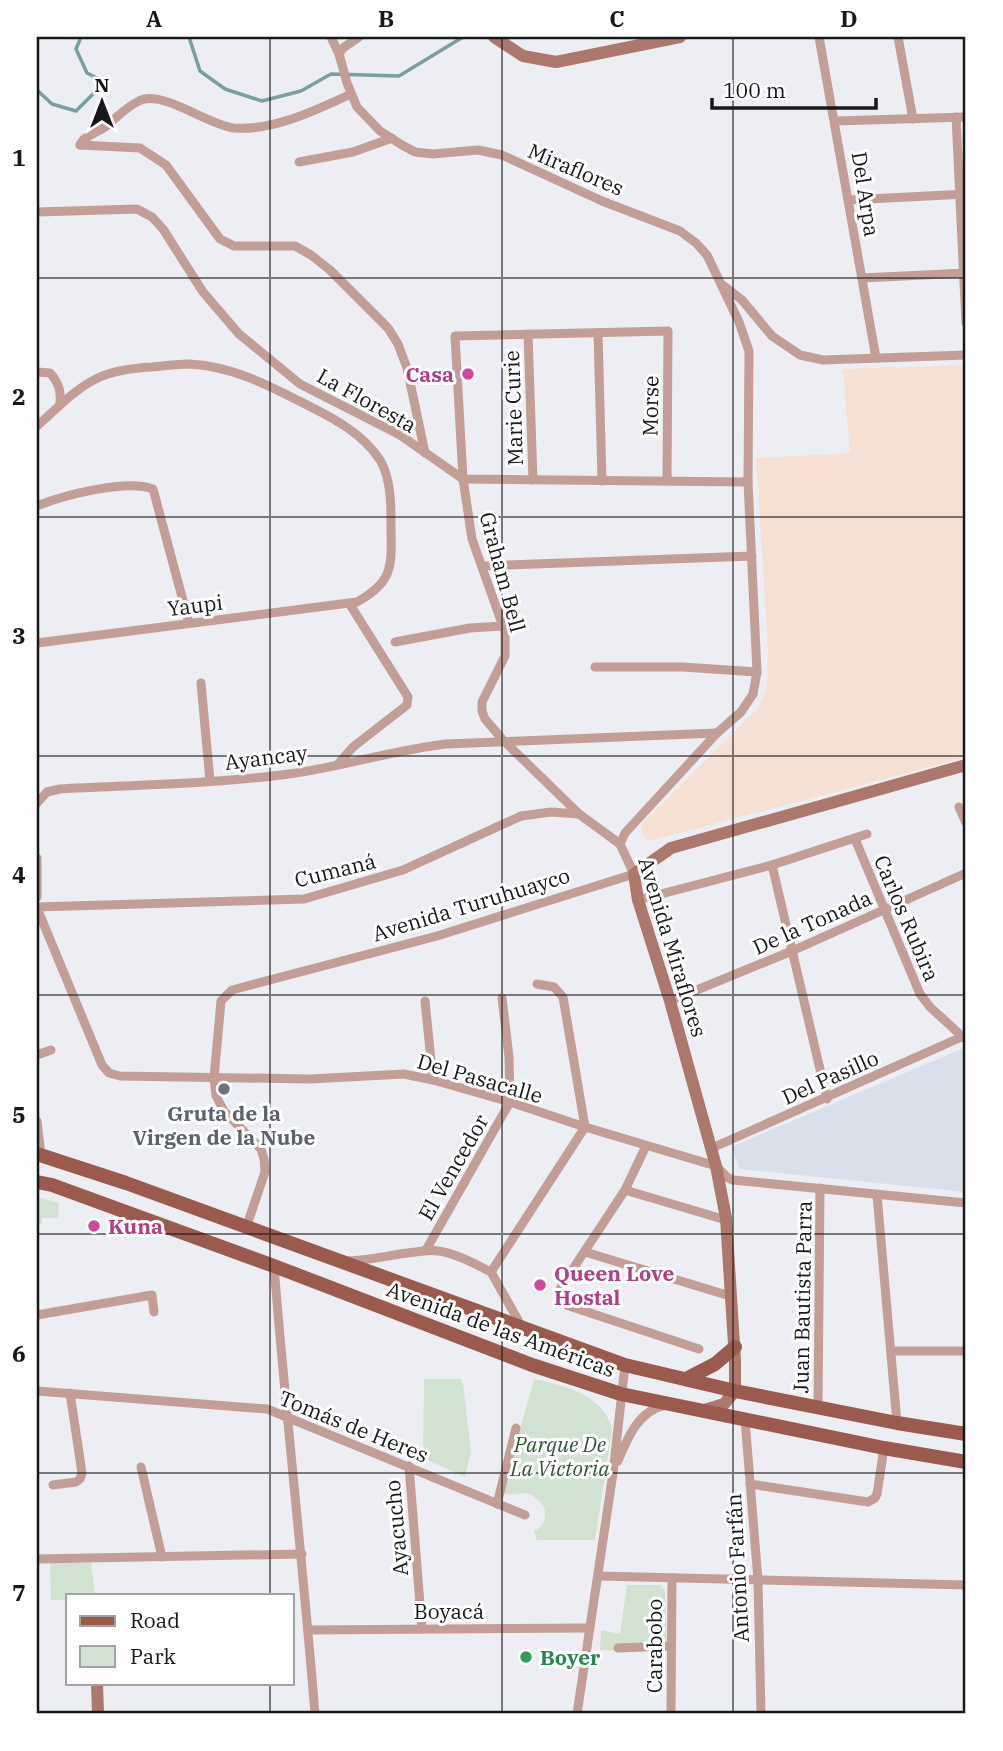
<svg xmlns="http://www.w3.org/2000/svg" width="1003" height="1751" font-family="'IBM Plex Serif',serif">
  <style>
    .built { fill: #dae0eb }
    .industrial { fill: #f6dfd3 }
    .green { fill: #d2e2d1 }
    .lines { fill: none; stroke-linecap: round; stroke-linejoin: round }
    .stream { stroke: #799fa0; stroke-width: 3.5 }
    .street { stroke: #c39e97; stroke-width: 9 }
    .secondary { stroke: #ac776c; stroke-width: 12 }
    .primary { stroke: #9a5a4e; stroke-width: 14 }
    .grid { fill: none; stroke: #171819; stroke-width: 2; stroke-opacity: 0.55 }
    .hotel-dot { fill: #d1479c; stroke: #fff; stroke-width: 2.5 }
    .worship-dot { fill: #6b7280; stroke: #fff; stroke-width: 2.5 }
    .leisure-dot { fill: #2e9e5b; stroke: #fff; stroke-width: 2.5 }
    .labels { text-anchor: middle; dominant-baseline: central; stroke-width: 6; stroke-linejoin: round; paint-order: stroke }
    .street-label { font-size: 21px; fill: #171819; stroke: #fff }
    .hotel-label { font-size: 21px; font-weight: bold; fill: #b23c85; stroke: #fff; text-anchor: start }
    .worship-label { font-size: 21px; font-weight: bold; fill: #5b616d; stroke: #fff }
    .park-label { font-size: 21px; font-style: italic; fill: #315632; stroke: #fff }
    .leisure-label { font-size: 21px; font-weight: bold; fill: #27864d; stroke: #fff; text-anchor: start }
    .neatline { fill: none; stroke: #171819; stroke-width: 2.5 }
    .grid-label { font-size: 23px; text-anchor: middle; font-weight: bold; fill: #171819 }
  </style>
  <rect width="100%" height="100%" fill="#eceef3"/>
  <path class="built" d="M 966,1047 L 966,1192 L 740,1169 L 731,1147 Z"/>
  <path class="industrial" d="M 966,365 L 966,746 L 960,759 L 649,841 L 643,835 L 641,825 L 758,708 L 767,688 L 768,648 L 756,458 L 850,453 L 843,369 Z"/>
  <g class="green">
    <path d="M 37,1197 L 59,1203 L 58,1218 L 42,1218 L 42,1224 L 37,1224 Z"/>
    <path d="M 424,1379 L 460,1379 L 463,1384 L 471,1451 L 465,1477 L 423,1458 Z"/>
    <path d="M 534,1379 C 564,1385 606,1396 612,1430 L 595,1540 L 537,1540 L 534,1531 C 546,1526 548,1514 542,1504 C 524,1484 520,1499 502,1493 Z"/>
    <path d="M 50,1562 L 91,1563 L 95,1595 L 68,1595 L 68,1600 L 51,1600 Z"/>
    <path d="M 627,1585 L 661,1585 L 665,1591 L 667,1651 L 600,1650 L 601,1630 L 620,1634 Z"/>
  </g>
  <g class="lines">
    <g class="stream">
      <path d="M 189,37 L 200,71 L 225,89 L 262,101 L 301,91 L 331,74 L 399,76 L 463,37"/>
      <path d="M 37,90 L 52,104 L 76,111 L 97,90 L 103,81 L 87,73 L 76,49 L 81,37"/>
    </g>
    <g class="street">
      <path d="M 331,37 L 339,54"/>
      <path d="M 819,37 L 876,358"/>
      <path d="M 898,37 L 913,119"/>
      <path d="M 956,117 L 966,323"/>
      <path d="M 836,121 L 966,117"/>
      <path d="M 80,145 L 140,148 L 166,165 L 220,239 L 234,246 L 295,246 L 311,255 L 330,270 L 388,328 L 398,344 L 407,368 L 425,453"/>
      <path d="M 80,145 C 83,136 97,133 105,127 C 116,118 126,107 139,101 C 162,89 207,125 234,128 C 274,131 316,110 351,94"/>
      <path d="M 299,162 L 353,152 L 392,138"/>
      <path d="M 849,200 L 966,194"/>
      <path d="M 37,212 L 137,209 L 152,217 L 163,229 L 203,292 L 239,334 L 300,384 L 400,435 L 463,479 L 748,482"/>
      <path d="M 862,278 L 966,273"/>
      <path d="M 724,286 L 742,300 L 772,336 L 800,355 L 823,360 L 966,355"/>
      <path d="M 598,333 L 602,481"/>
      <path d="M 528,334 L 533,480"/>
      <path d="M 37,372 L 50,373 C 59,383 61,391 60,404"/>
      <path d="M 37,426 C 57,409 75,388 100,377 C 115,370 135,368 152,367 C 164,366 177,364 189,364 C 233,366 270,386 309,406 C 335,419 363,434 380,460 C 392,480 391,509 391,532 C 392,569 391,583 357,602 L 37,643"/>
      <path d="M 37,506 C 64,495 126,479 153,489 L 189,623"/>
      <path d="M 483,566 L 752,556"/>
      <path d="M 395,642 L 470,628 L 503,626"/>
      <path d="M 595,667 L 683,667 L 757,672"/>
      <path d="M 201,683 L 210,781"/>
      <path d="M 339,763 L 353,747 L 407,705 L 408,697 L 349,603"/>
      <path d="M 37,803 L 47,792 L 60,789 C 136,785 213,784 289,774 C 342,767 393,750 446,744 L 717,733"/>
      <path d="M 959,807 L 966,823"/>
      <path d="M 579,814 L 503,740 L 485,719 L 482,711 L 482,702 L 505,656 L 505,632 L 472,539 L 463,479 L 455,336 L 668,331 L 667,480"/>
      <path d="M 855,839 L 920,994 L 930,1007 L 965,1039"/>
      <path d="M 37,858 L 37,897"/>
      <path d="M 772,865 L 827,1099"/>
      <path d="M 638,900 L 772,865 L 867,834"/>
      <path d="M 37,907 L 304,899 L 403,870 L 521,816 L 551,812 L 579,814 L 620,844"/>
      <path d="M 37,908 L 102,1065 L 109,1073 L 120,1076 L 310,1079 L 404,1074 L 433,1080 L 510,1102 L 585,1127 L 716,1166 L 728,1178 L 733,1180 L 966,1203"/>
      <path d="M 425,1001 L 433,1080"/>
      <path d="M 670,1001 L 792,951 L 966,873"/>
      <path d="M 37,1055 L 51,1050"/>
      <path d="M 37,1121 L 41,1155"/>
      <path d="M 646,1146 L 625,1190 L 561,1287 L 561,1298 L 566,1305 L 699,1349"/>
      <path d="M 712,1148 L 966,1035"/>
      <path d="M 625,1190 L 726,1220"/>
      <path d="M 877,1195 L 897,1423"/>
      <path d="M 246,1228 L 265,1172 L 264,1159 L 261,1149 L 224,1111 L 216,1096 L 214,1078 L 221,1001 L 232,990 L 437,936 L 634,874 L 620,844 L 625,833 L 717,733 L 741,712 L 753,694 L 757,672 L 748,482 L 749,351 L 739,322 L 707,255 L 696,243 L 680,231 L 602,201 L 502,155 L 478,150 L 433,154 L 415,152 L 402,145 L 380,131 L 357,107 L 347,83 L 339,54 L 343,48 L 359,37"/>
      <path d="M 426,1250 L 510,1102 L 509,1057 L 502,998"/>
      <path d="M 585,1252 L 730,1296"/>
      <path d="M 348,1261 C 374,1260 398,1253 424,1251 C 447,1248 471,1262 491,1272"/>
      <path d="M 274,1266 C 286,1416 303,1565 315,1714"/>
      <path d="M 491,1272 L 585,1127 L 563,997 L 554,987 L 537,984"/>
      <path d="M 491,1272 L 523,1329"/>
      <path d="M 37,1315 L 152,1295 L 154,1312"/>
      <path d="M 891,1351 L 966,1351"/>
      <path d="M 37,1391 L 267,1409 L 525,1515"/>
      <path d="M 818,1407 L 820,1188"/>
      <path d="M 745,1420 L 758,1580 L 761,1714"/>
      <path d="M 618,1461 C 627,1439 638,1411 665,1405"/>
      <path d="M 409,1466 L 422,1629"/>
      <path d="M 141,1467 L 162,1557"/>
      <path d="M 750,1484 L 868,1502 L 875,1498 L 877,1494 L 884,1448"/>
      <path d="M 53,1485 L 76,1482 L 80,1479 L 82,1473 L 70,1393"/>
      <path d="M 497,1504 L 516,1428"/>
      <path d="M 37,1559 L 302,1554"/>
      <path d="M 598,1576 L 966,1585"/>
      <path d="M 308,1630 L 590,1628"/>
      <path d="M 618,1648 L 671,1646"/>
      <path d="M 577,1714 L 613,1473 L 625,1365"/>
      <path d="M 671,1714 L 672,1578"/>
    </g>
    <g class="secondary">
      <path d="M 494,37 L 523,56 L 556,62 L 680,37"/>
      <path d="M 704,1410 L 724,1404 L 735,1391 L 735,1360 L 726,1218 L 716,1166 L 670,1001 L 638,900 L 634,874 L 671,848 L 966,765"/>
      <path d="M 97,1683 L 98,1714"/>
    </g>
    <g class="primary">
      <path d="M 37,1154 L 126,1183 L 625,1365 L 735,1391 L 897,1423 L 966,1434"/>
      <path d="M 37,1182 L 52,1185 L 274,1266 L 532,1365 L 621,1394 L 884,1448 L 966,1462"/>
      <path d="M 686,1379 L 715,1364 L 735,1347"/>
    </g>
  </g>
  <path class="grid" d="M 270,37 L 270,1595M 502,37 L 502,1714M 733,37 L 733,1714M 37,278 L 966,278M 37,517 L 966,517M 37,756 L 966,756M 37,995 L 966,995M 37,1234 L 966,1234M 37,1473 L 966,1473M 270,1683 L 270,1714"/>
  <g class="hotel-dot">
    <circle cx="468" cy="374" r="7"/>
    <circle cx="94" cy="1226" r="7"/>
    <circle cx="540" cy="1285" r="7"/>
  </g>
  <circle class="worship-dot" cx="224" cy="1089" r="7"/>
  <circle class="leisure-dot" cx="526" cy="1657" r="7"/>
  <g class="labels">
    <g class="street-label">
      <text transform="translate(576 169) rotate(23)">Miraflores</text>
      <text transform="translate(866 194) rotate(81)">Del Arpa</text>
      <text transform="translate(367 400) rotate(29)">La Floresta</text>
      <text transform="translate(650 406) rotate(-89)">Morse</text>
      <text transform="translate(513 408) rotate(-92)">Marie Curie</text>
      <text transform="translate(503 572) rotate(75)">Graham Bell</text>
      <text transform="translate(195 605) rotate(-7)">Yaupi</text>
      <text transform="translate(266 757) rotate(-7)">Ayancay</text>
      <text transform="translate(335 870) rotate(-14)">Cumaná</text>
      <text transform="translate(471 904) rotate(-17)">Avenida Turuhuayco</text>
      <text transform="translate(907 918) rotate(67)">Carlos Rubira</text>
      <text transform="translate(812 922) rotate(-24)">De la Tonada</text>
      <text transform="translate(673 947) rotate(73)">Avenida Miraflores</text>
      <text transform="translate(830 1077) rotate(-24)">Del Pasillo</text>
      <text transform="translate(480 1078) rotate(16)">Del Pasacalle</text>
      <text transform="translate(453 1167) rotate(-60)">El Vencedor</text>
      <text transform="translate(802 1297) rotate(-89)">Juan Bautista Parra</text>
      <text transform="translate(501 1329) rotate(20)">Avenida de las Américas</text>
      <text transform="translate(354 1426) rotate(22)">Tomás de Heres</text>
      <text transform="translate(396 1528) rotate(-95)">Ayacucho</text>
      <text transform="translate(737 1568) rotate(-93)">Antonio Farfán</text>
      <text x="449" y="1611">Boyacá</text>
      <text transform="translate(654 1646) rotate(-90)">Carabobo</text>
    </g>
    <g class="hotel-label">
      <text x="454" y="374" text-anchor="end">Casa</text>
      <text x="108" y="1226">Kuna</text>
      <text x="554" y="1273">Queen Love<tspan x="554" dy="24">Hostal</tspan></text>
    </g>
    <g class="worship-label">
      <text x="224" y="1113">Gruta de la<tspan x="224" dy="24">Virgen de la Nube</tspan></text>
    </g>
    <g class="park-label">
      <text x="560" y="1444">Parque De<tspan x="560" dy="24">La Victoria</tspan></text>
    </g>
    <g class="leisure-label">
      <text x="540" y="1657">Boyer</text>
    </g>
  </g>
  <rect width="1003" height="1751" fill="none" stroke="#ffffff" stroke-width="77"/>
  <rect x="66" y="1594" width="228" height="91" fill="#ffffff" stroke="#a2a3a3" stroke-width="2"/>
  <rect x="80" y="1616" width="35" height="10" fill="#9a5a4e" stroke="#a2a3a3" stroke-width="2"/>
  <text x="130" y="1628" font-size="21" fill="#171819">Road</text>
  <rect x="80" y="1646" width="35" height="21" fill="#d2e2d1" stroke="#a2a3a3" stroke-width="2"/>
  <text x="130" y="1664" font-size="21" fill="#171819">Park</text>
  <g transform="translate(102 102)" stroke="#ffffff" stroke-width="5" paint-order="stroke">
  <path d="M0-5L12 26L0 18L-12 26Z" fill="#171819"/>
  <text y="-10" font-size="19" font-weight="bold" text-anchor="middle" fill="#171819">N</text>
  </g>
  <path d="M712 98v10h164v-10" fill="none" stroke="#171819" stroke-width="3.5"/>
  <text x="723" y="98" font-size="21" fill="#171819" stroke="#ffffff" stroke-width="5" paint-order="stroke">100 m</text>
  <rect x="38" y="38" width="926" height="1674" class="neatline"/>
  <g class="grid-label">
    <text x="154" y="27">A</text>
    <text x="386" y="27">B</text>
    <text x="617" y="27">C</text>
    <text x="849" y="27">D</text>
    <text x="19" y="166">1</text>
    <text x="19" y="405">2</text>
    <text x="19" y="644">3</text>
    <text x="19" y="883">4</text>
    <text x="19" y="1123">5</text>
    <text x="19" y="1362">6</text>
    <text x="19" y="1601">7</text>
  </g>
</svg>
